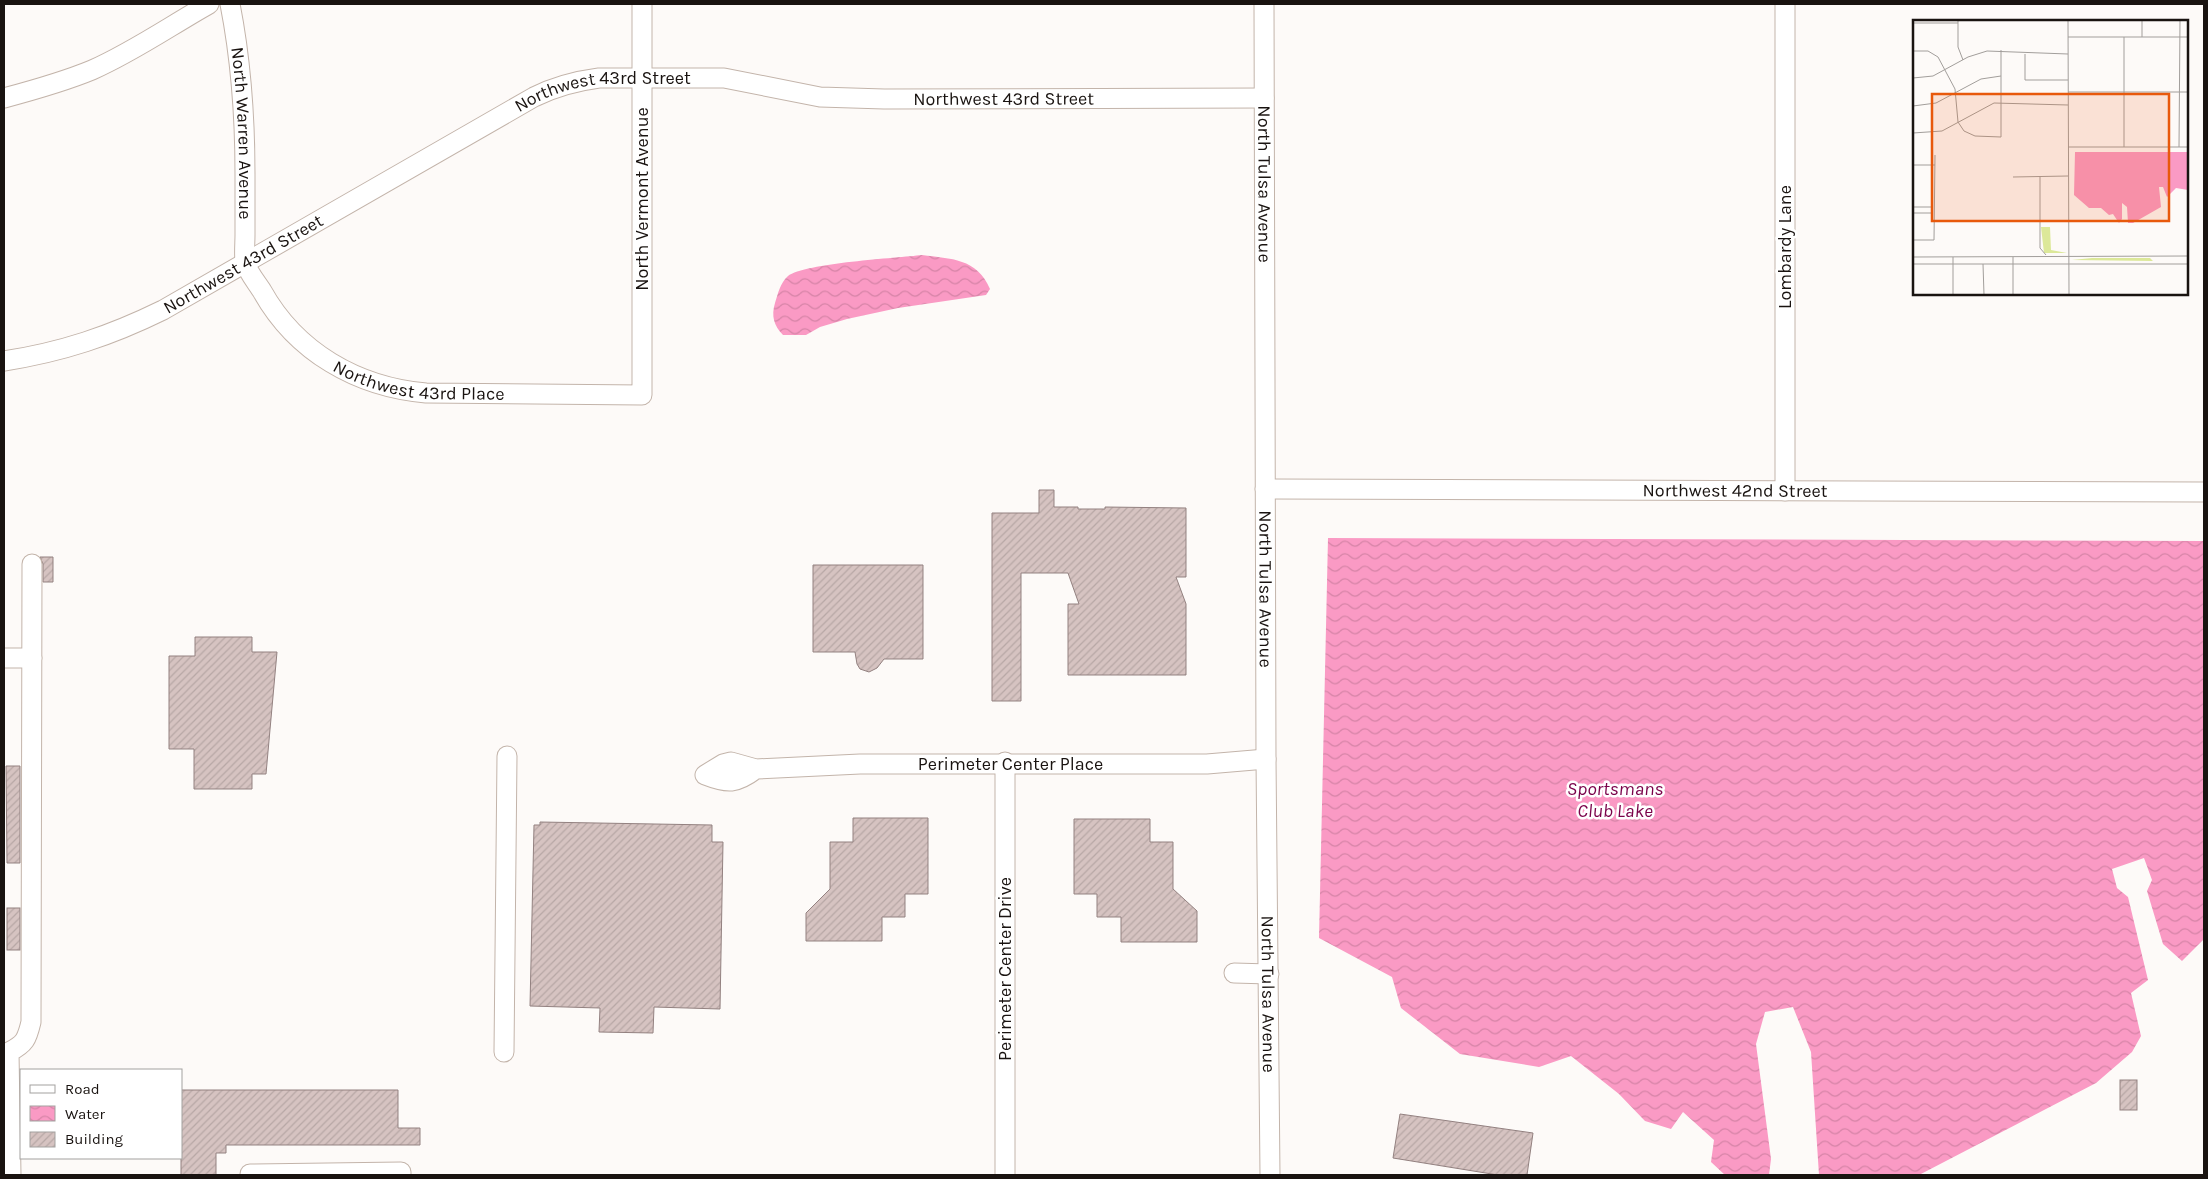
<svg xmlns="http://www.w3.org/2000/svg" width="2208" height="1179" font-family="Karla,sans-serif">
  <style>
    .water { fill: url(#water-waves) }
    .building { fill: url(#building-hatch); stroke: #938180 }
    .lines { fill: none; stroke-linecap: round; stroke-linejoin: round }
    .minor-casing { stroke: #c3b4aa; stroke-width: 21 }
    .minor { stroke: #fff; stroke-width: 19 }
    .labels { text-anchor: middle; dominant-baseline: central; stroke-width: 5; stroke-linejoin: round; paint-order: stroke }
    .street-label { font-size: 18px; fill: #191310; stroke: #fff }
    .water-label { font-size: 19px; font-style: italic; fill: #7a024a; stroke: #fff }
    .inset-road { fill: none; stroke: #a29e9b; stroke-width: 1 }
    .view { fill: #e8590c; fill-opacity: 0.15; stroke: #e8590c; stroke-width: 2.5 }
    .inset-edge { fill: none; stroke: #191310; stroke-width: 2.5 }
  </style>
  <defs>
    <pattern id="water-waves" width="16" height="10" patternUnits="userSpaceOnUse" patternTransform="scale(1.25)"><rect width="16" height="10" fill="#fa9ac4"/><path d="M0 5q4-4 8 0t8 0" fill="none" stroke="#d684a7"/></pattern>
    <pattern id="building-hatch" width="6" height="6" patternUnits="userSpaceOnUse" patternTransform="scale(1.25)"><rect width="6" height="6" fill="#d6c3c1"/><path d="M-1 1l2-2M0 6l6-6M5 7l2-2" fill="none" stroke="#b7a7a5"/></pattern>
  </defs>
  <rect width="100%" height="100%" fill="#fdfaf8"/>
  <g class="water">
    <path d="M 922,255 C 951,259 977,258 990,289 L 986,295 L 898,308 L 847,319 L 820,327 L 806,335 L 783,335 C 774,326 771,316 775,303 C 778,294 780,283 788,276 C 805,263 897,258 922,255 Z"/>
    <path d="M 1328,538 L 2204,541 L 2204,939 L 2182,961 L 2163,944 L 2147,891 L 2152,880 L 2144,858 L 2112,869 L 2117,888 L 2128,897 L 2148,980 L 2131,993 L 2141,1036 L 2132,1052 L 2096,1083 L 1919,1175 L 1819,1175 L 1811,1052 L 1793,1007 L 1765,1012 L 1756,1044 L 1771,1159 L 1769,1175 L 1725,1175 L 1711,1162 L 1714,1140 L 1683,1112 L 1671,1129 L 1645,1121 L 1619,1094 L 1571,1056 L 1539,1067 L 1460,1054 L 1401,1008 L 1392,977 L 1319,938 Z"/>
  </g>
  <g class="building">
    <path d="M 1039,490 L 1054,490 L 1054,507 L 1078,507 L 1078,509 L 1105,509 L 1105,507 L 1186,508 L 1186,577 L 1176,577 L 1186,604 L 1186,675 L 1068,675 L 1068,604 L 1079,604 L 1068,573 L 1021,573 L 1021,701 L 992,701 L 992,513 L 1039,513 Z"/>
    <path d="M 40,557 L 53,557 L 53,582 L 43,582 L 43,564 Z"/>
    <path d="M 813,565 L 923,565 L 923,659 L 884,659 L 877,668 L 869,672 L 860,669 L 857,664 L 855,652 L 813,652 Z"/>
    <path d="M 195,637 L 252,637 L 252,652 L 277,652 L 266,774 L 252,774 L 252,789 L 194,789 L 194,749 L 169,749 L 169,656 L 195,656 Z"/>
    <path d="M 6,766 L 20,766 L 20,863 L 7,863 Z"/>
    <path d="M 853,818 L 928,818 L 928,894 L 905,894 L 905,917 L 882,917 L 882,941 L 806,941 L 806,913 L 830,889 L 830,842 L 853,842 Z"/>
    <path d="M 1074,819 L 1150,819 L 1150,842 L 1173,842 L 1173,889 L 1197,911 L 1197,942 L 1121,942 L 1121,917 L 1097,917 L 1097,894 L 1074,894 Z"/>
    <path d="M 540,822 L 712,825 L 712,842 L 723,842 L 720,1009 L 654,1007 L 653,1033 L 599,1032 L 600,1008 L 530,1006 L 534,825 L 540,825 Z"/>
    <rect x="7" y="908" width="13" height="42"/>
    <rect x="2120" y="1080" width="17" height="30"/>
    <path d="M 181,1090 L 398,1090 L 398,1128 L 420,1128 L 420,1145 L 226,1145 L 226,1153 L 216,1153 L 216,1175 L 181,1175 Z"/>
    <path d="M 1400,1114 L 1533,1133 L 1527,1175 L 1498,1175 L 1393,1158 Z"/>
  </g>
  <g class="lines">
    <g class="minor-casing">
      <g id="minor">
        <path id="s1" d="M 230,4 C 241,60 245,117 245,174 C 245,194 245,215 245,235 C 245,243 244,253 245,262 C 247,271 257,283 262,291 C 296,352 357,387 426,393 L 642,395 L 642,4"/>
        <path id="s2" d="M 1264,4 L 1266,759 L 1270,1175"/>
        <path d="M 4,98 C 34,90 63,82 92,70 C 133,52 170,26 209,4"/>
        <path id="s3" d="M 4,361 C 62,352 110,336 163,310 L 534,97 C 556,86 576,81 599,78 L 724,78 L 820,97 L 884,99 L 1264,98"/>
        <path id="s4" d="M 1265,489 L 2204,492"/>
        <path d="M 1785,491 L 1785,4"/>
        <path d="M 4,658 L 32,658"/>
        <path d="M 1005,762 L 1005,1175"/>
        <path id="s5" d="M 756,769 C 736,784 728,784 705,775 L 723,764 L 731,762 L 756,769 L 860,764 L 1207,764 L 1266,759"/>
        <path d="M 1234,973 L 1269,974"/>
        <path d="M 504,1052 L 507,756"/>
        <path d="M 11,1175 L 9,1052 C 25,1044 27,1039 31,1022 L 32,564"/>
        <path d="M 250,1175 L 250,1174 L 401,1172 L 401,1175"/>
      </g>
    </g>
    <use href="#minor" class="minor"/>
  </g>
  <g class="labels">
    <g class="street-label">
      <text stroke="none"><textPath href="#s3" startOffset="665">Northwest 43rd Street</textPath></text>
      <text stroke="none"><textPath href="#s3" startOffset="1070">Northwest 43rd Street</textPath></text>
      <text stroke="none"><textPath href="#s1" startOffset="130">North Warren Avenue</textPath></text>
      <text stroke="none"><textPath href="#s2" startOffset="180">North Tulsa Avenue</textPath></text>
      <text transform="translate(642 199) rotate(-90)">North Vermont Avenue</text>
      <text transform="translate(1785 247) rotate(-90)">Lombardy Lane</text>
      <text stroke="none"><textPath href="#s3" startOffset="260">Northwest 43rd Street</textPath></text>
      <text stroke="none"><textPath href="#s1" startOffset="485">Northwest 43rd Place</textPath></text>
      <text stroke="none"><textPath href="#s4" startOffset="470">Northwest 42nd Street</textPath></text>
      <text stroke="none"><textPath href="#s2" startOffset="585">North Tulsa Avenue</textPath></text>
      <text stroke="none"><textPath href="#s5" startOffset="365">Perimeter Center Place</textPath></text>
      <text transform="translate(1005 969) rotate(-90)">Perimeter Center Drive</text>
      <text stroke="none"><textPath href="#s2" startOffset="990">North Tulsa Avenue</textPath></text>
    </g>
    <g class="water-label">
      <text x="1615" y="789">Sportsmans<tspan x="1615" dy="22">Club Lake</tspan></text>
    </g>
  </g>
  <g transform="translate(1913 20)">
    <rect width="275" height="275" fill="#fdfaf8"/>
    <path d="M 128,207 L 137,207 L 138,230 L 154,233 L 131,233 ZM 179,238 L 237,238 L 240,241 L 159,240 Z" fill="#dce899"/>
    <path d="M 162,132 L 275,132 L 275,170 L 263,168 L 254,177 L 250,167 L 246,167 L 248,187 L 220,203 L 215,203 L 214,187 L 209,183 L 209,199 L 206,203 L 200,194 L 196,195 L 188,188 L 176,188 L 161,175 Z" fill="#fa9ac4"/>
    <path class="inset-road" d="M 45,0 L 45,27 L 50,40M 155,0 L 156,275M 0,3 L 45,3M 155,17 L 275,17M 229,17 L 229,0M 0,31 L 15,31 L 25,37 L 42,69 L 45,102 L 51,111 L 62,116 L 88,117 L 88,30M 112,34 L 112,60 L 155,60M 0,58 L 20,56 L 55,37 L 74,31 L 155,34M 155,72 L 275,72M 0,86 L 23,83 L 68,59 L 88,56M 0,113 L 29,111 L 81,83 L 155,85M 155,127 L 275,127M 211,127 L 211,17M 266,127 L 267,0M 0,145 L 22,145M 127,156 L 127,228 L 133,235M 100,157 L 155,156M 0,187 L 20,187M 0,193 L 20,193M 0,220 L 21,220 L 22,135M 0,237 L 275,236M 100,237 L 100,275M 0,244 L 275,244M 70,244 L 71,275M 40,275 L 40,237"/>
    <path class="view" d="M 19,74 L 256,74 L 256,201 L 19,201 Z"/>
    <rect width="275" height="275" class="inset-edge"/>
  </g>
  <rect width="2208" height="1179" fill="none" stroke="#191310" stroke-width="10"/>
  <rect x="20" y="1069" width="162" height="90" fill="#ffffff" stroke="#a3a19f"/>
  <rect x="30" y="1085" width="25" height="8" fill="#ffffff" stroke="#a3a19f"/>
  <text x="65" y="1094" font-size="15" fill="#191310">Road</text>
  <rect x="30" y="1106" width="25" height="15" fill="url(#water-waves)" stroke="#a3a19f"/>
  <text x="65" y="1119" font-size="15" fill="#191310">Water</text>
  <rect x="30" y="1132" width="25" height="15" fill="url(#building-hatch)" stroke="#a3a19f"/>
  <text x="65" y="1144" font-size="15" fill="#191310">Building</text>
</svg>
